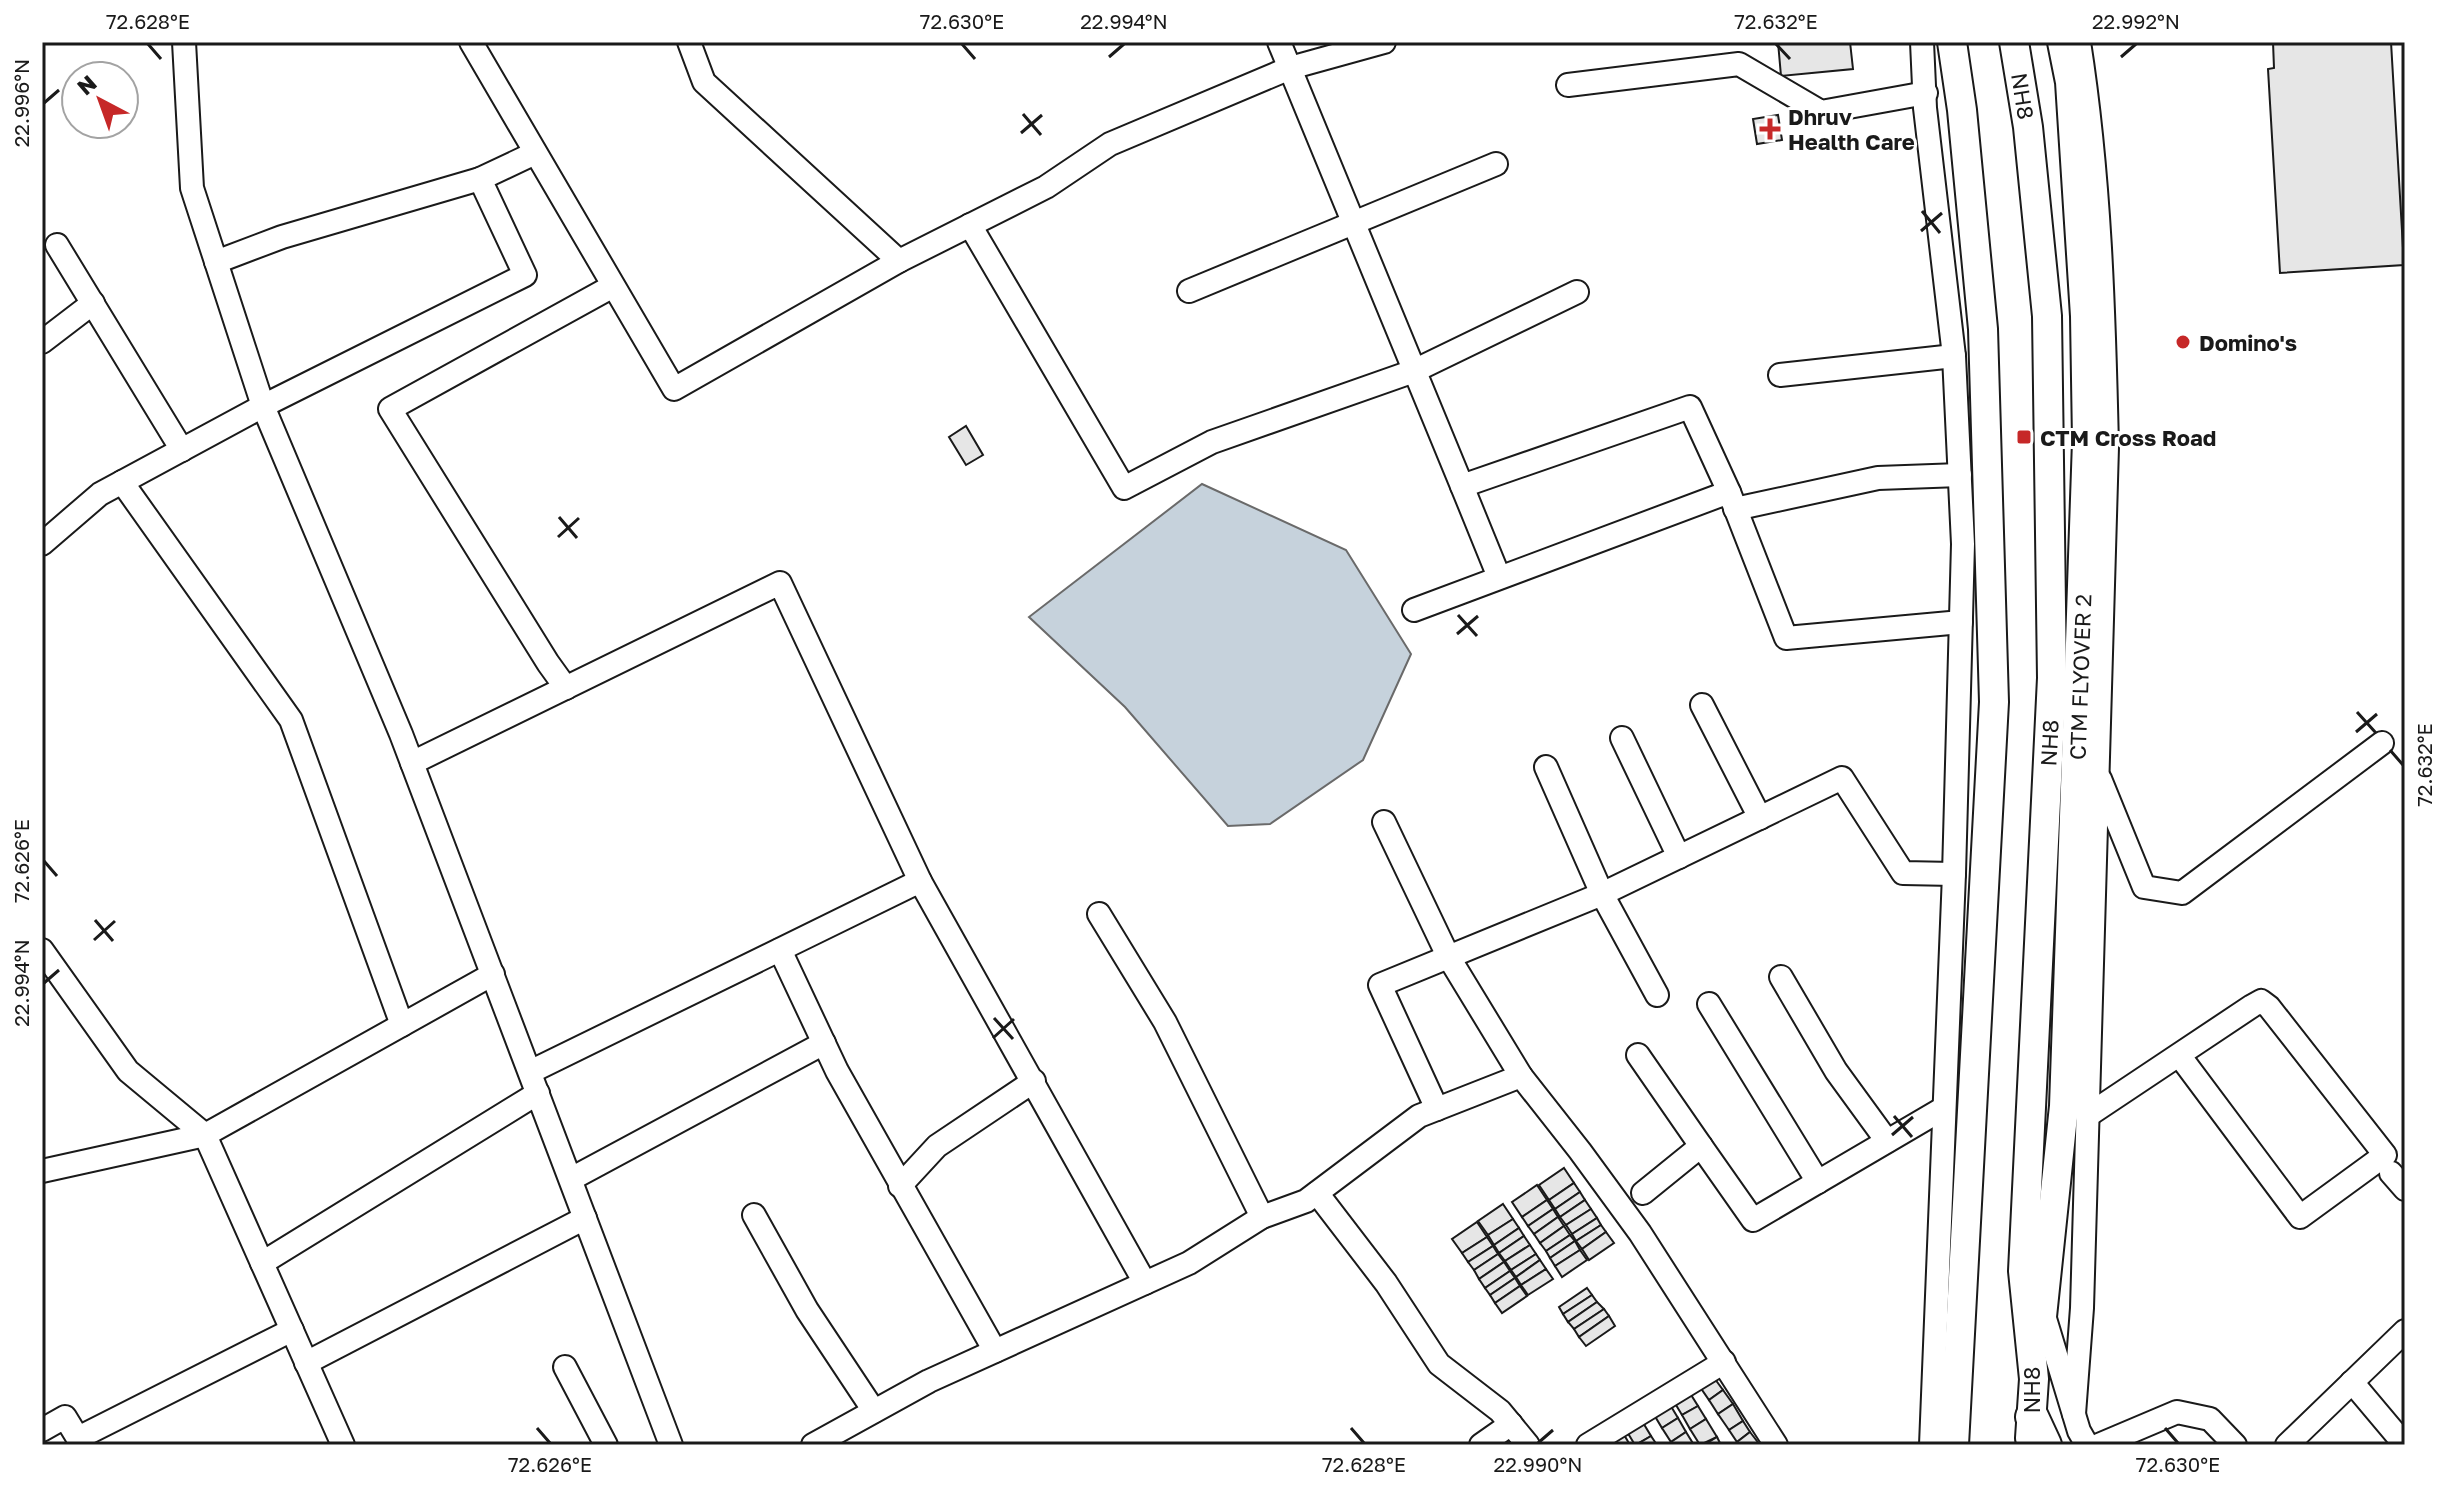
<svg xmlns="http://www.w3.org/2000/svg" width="2447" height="1487" font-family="'Golos Text',sans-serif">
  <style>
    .water { fill: #c6d2dc; stroke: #6a6a6a; stroke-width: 2 }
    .building { fill: #e6e6e6; stroke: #1a1a1a; stroke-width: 2 }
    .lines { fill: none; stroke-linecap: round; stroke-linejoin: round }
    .minor-casing { stroke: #1a1a1a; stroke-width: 26 }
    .major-casing { stroke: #1a1a1a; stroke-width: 32 }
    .highway-casing { stroke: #1a1a1a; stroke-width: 36 }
    .minor { stroke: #fff; stroke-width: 22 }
    .major { stroke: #fff; stroke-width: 28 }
    .highway { stroke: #fff; stroke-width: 32 }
    .ticks { fill: none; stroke: #1a1a1a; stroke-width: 3 }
    .poi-dot { fill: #c62828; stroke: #fff; stroke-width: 3 }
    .labels { text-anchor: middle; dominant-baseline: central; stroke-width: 6; stroke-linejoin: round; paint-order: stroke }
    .street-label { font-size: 22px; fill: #1a1a1a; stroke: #fff }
    .poi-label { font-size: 22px; font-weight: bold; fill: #1a1a1a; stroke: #fff; text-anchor: start }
    .neatline { fill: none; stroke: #1a1a1a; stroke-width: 3 }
    .ticks-label { font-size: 20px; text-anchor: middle; fill: #1a1a1a }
  </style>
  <rect width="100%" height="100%" fill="#fff"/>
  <path class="water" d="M 1202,484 L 1346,550 L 1411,654 L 1363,760 L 1270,824 L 1228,826 L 1125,707 L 1029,617 Z"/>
  <g class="building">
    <path d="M 1778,42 L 1850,42 L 1853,69 L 1781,76 Z"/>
    <path d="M 2273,42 L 2391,42 L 2404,265 L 2280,273 L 2268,69 L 2274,68 Z"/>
    <path d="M 1778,115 L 1782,140 L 1757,144 L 1753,119 Z"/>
    <path d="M 966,426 L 983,455 L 966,465 L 949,437 Z"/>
    <path d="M 1564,1168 L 1574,1183 L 1549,1200 L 1539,1185 Z"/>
    <path d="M 1574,1183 L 1580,1192 L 1555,1209 L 1549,1200 Z"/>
    <path d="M 1537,1185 L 1547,1200 L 1522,1217 L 1512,1202 Z"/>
    <path d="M 1580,1192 L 1585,1200 L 1560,1217 L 1555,1209 Z"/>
    <path d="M 1547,1200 L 1553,1209 L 1528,1226 L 1522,1217 Z"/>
    <path d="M 1585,1200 L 1591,1209 L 1566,1225 L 1560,1217 Z"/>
    <path d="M 1503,1204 L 1513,1219 L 1488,1235 L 1478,1221 Z"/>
    <path d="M 1553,1209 L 1558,1217 L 1534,1234 L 1528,1226 Z"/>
    <path d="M 1591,1209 L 1597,1218 L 1572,1234 L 1566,1225 Z"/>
    <path d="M 1558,1217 L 1564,1226 L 1540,1243 L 1534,1234 Z"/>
    <path d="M 1597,1218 L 1601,1225 L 1576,1241 L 1572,1234 Z"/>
    <path d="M 1513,1219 L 1519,1228 L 1494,1245 L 1488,1235 Z"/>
    <path d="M 1477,1222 L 1487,1237 L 1462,1253 L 1452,1239 Z"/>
    <path d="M 1601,1225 L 1606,1232 L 1582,1249 L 1576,1241 Z"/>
    <path d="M 1564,1226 L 1570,1235 L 1546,1251 L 1540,1243 Z"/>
    <path d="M 1519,1228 L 1524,1236 L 1499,1253 L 1494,1245 Z"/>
    <path d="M 1606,1232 L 1614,1243 L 1589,1260 L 1582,1249 Z"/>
    <path d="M 1570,1235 L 1575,1241 L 1550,1258 L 1546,1251 Z"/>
    <path d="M 1524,1236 L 1530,1245 L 1505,1261 L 1499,1253 Z"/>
    <path d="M 1487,1237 L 1493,1246 L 1468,1262 L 1462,1253 Z"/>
    <path d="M 1575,1241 L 1580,1250 L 1555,1266 L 1550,1258 Z"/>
    <path d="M 1530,1245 L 1536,1254 L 1511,1270 L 1505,1261 Z"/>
    <path d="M 1493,1246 L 1498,1254 L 1474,1270 L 1468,1262 Z"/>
    <path d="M 1580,1250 L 1587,1260 L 1562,1277 L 1555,1266 Z"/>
    <path d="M 1498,1254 L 1504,1262 L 1479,1279 L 1474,1270 Z"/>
    <path d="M 1536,1254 L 1540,1260 L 1516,1277 L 1511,1270 Z"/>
    <path d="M 1540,1260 L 1546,1269 L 1521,1285 L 1516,1277 Z"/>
    <path d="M 1504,1262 L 1510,1271 L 1485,1288 L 1479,1279 Z"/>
    <path d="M 1546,1269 L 1553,1279 L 1528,1295 L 1521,1285 Z"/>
    <path d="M 1510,1271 L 1515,1278 L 1490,1295 L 1485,1288 Z"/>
    <path d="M 1515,1278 L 1520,1286 L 1495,1303 L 1490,1295 Z"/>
    <path d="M 1520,1286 L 1527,1296 L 1502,1313 L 1495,1303 Z"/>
    <path d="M 1587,1288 L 1592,1295 L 1563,1314 L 1559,1307 Z"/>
    <path d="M 1592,1295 L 1597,1302 L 1568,1322 L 1563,1314 Z"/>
    <path d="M 1597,1302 L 1604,1309 L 1574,1329 L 1568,1322 Z"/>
    <path d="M 1604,1309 L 1609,1316 L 1579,1337 L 1574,1329 Z"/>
    <path d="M 1609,1316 L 1615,1326 L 1586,1346 L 1579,1337 Z"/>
    <path d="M 1712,1375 L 1723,1390 L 1709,1400 L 1698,1384 Z"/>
    <path d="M 1688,1390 L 1698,1406 L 1682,1415 L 1673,1400 Z"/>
    <path d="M 1723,1390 L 1733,1404 L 1718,1414 L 1709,1400 Z"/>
    <path d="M 1669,1403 L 1678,1418 L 1662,1428 L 1653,1413 Z"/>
    <path d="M 1733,1404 L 1743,1421 L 1729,1430 L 1718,1414 Z"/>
    <path d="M 1698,1406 L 1706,1419 L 1690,1429 L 1682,1415 Z"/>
    <path d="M 1678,1418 L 1686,1432 L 1671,1442 L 1662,1428 Z"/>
    <path d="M 1706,1419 L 1717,1437 L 1700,1445 L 1690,1429 Z"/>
    <path d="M 1642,1421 L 1651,1436 L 1635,1445 L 1626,1430 Z"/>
    <path d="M 1743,1421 L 1750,1432 L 1737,1442 L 1729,1430 Z"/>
    <path d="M 1686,1432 L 1694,1445 L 1672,1445 L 1671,1442 Z"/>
    <path d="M 1750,1432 L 1760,1445 L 1739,1445 L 1737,1442 Z"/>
    <path d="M 1623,1433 L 1630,1445 L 1609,1445 Z"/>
    <path d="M 1651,1436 L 1657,1445 L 1636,1445 Z"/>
    <path d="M 1717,1437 L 1721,1445 L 1704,1445 Z"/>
  </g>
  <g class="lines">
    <g class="minor-casing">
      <g id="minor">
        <path d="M 184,42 L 192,188 L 263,406 L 401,734 L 671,1445"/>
        <path d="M 471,42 L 674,389 L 899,261"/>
        <path d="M 689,42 L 704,82 L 899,261 L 1046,187 L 1110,144 L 1290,68 L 1384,42"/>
        <path d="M 1279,42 L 1462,486 L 1690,407 L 1729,492"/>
        <path d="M 1922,42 L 1925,108 L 1954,356 L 1963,544 L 1954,874 L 1931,1445"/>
        <path d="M 1568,85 L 1739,64 L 1821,112 L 1926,93"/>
        <path d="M 970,225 L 1124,488 L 1212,442 L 1414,371 L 1577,292"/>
        <path d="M 57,245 L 182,450"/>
        <path d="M 216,262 L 282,237 L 480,179"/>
        <path d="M 1189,291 L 1496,164"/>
        <path d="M 42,342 L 93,303"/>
        <path d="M 1780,375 L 1954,356"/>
        <path d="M 122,482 L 291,720 L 402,1025"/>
        <path d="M 1462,486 L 1499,577"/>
        <path d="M 1735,509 L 1878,478 L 1960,475"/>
        <path d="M 42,544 L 100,494 L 263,406 L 525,275 L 480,179 L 535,153"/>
        <path d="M 1414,610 L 1729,492 L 1786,638 L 1961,622"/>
        <path d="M 566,688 L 548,663 L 390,409 L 613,286"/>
        <path d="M 1702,705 L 1760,818"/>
        <path d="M 1622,738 L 1679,857"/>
        <path d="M 412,763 L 780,583 L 920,881"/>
        <path d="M 1546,767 L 1602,894 L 1657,995"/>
        <path d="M 2100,779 L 2144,887 L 2182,893 L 2382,743"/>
        <path d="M 1384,822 L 1448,956 L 1521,1076"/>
        <path d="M 1099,914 L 1165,1022 L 1262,1217"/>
        <path d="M 42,950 L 128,1071 L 205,1135 L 343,1445"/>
        <path d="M 780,950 L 837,1071 L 995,1351"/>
        <path d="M 1781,977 L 1836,1071 L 1887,1141"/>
        <path d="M 1709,1004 L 1818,1182"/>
        <path d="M 1638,1055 L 1701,1146"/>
        <path d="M 530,1072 L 920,881 L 1145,1283"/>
        <path d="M 1437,1109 L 1380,985 L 1602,894 L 1842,778 L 1903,873 L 1954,874"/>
        <path d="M 2087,1116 C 2142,1079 2197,1043 2252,1006 L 2261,1001 L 2269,1007 L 2385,1155 L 2300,1217 L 2179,1055"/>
        <path d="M 42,1171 L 205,1135 L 493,974"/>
        <path d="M 2391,1173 L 2405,1189"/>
        <path d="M 571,1179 L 824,1043"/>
        <path d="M 900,1186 L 937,1146 L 1034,1081"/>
        <path d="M 1317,1193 L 1386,1283 L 1439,1364 L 1500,1411 L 1528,1445"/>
        <path d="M 1643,1193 L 1701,1146 L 1753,1220 L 1944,1108"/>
        <path d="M 754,1215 L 807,1310 L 874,1411"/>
        <path d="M 262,1263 L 538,1093"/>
        <path d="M 2043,1312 L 2079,1431 L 2087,1445"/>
        <path d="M 306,1363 L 585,1218"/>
        <path d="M 565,1367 L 606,1445"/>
        <path d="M 2352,1382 L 2405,1445"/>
        <path d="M 2074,1414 L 2082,1308 L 2107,447 C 2104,312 2100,176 2079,42"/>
        <path d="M 42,1430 L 65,1417 L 82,1445"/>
        <path d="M 78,1438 L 292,1330"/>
        <path d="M 813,1445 L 929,1381 L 1189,1263 L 1262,1217 L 1306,1201 L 1419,1116 L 1521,1076 L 1580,1151 L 1640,1233 L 1776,1445"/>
        <path d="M 1481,1445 L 1511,1424"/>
        <path d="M 1588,1445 L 1724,1362"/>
        <path d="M 2099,1445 L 2177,1412 L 2210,1419 L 2235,1445"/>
        <path d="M 2287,1445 L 2405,1331"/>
      </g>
    </g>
    <g class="major-casing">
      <g id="major">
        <path d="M 1952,42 L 1962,110 L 1983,329 L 1994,702 L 1954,1445"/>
        <path d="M 2014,42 L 2028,127 L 2047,316 L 2052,678 L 2023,1271 L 2034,1379 L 2030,1438"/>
        <path d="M 2041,1326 L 2064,1106 L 2087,441 L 2085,316 L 2070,82 L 2062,42"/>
      </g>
    </g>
    <g class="highway-casing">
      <path id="highway" d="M 2032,1417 L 2045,1445"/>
    </g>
    <use href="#minor" class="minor"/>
    <use href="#major" class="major"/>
    <use href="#highway" class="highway"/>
  </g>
  <path class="ticks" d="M 148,44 L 161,59M 962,44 L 975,59M 1776,44 L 1790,59M 1109,57 L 1124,44M 2121,57 L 2136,44M 44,103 L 59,90M 1023,114 L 1041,135M 1021,133 L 1042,115M 1922,211 L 1940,233M 1921,231 L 1942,213M 559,517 L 577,538M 558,537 L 579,518M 1458,615 L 1477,636M 1457,634 L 1478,616M 2357,712 L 2376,733M 2356,732 L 2377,714M 2390,750 L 2403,765M 44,861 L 57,876M 95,920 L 113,941M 94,940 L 115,921M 44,983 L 59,970M 994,1018 L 1013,1039M 993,1038 L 1014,1019M 1894,1116 L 1912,1137M 1892,1135 L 1913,1117M 537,1428 L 550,1443M 1351,1428 L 1364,1443M 2165,1428 L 2178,1443M 1538,1443 L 1553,1430"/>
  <g class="poi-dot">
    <path d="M1766 117h8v8h8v8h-8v8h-8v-8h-8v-8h8z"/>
    <circle cx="2183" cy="342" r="8"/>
    <rect x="2016" y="429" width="16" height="16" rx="4"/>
  </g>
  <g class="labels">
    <g class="street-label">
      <text transform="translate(2023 96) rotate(81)">NH8</text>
      <text transform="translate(2080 677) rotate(-88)">CTM FLYOVER 2</text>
      <text transform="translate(2049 743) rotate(-87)">NH8</text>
      <text transform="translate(2031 1390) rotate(-90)">NH8</text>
    </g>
    <g class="poi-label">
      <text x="1788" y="116">Dhruv<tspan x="1788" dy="25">Health Care</tspan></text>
      <text x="2199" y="342">Domino's</text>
      <text x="2040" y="437">CTM Cross Road</text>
    </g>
  </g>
  <rect width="2447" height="1487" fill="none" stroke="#ffffff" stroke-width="88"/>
  <g transform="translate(100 100) rotate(319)"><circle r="38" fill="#ffffff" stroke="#a3a3a3" stroke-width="2"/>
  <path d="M0-6L14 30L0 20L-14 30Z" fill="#c62828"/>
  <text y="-12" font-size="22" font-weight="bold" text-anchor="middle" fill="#1a1a1a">N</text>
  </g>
  <rect x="44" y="44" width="2359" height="1399" class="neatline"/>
  <g class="ticks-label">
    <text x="148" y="29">72.628°E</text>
    <text x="962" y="29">72.630°E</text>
    <text x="1124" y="29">22.994°N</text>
    <text x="1776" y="29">72.632°E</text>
    <text x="2136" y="29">22.992°N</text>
    <text transform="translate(22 103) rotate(-90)" y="7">22.996°N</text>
    <text transform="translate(2425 765) rotate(-90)" y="7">72.632°E</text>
    <text transform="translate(22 861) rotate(-90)" y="7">72.626°E</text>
    <text transform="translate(22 983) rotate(-90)" y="7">22.994°N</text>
    <text x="550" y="1472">72.626°E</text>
    <text x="1364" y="1472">72.628°E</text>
    <text x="1538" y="1472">22.990°N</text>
    <text x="2178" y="1472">72.630°E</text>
  </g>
</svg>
